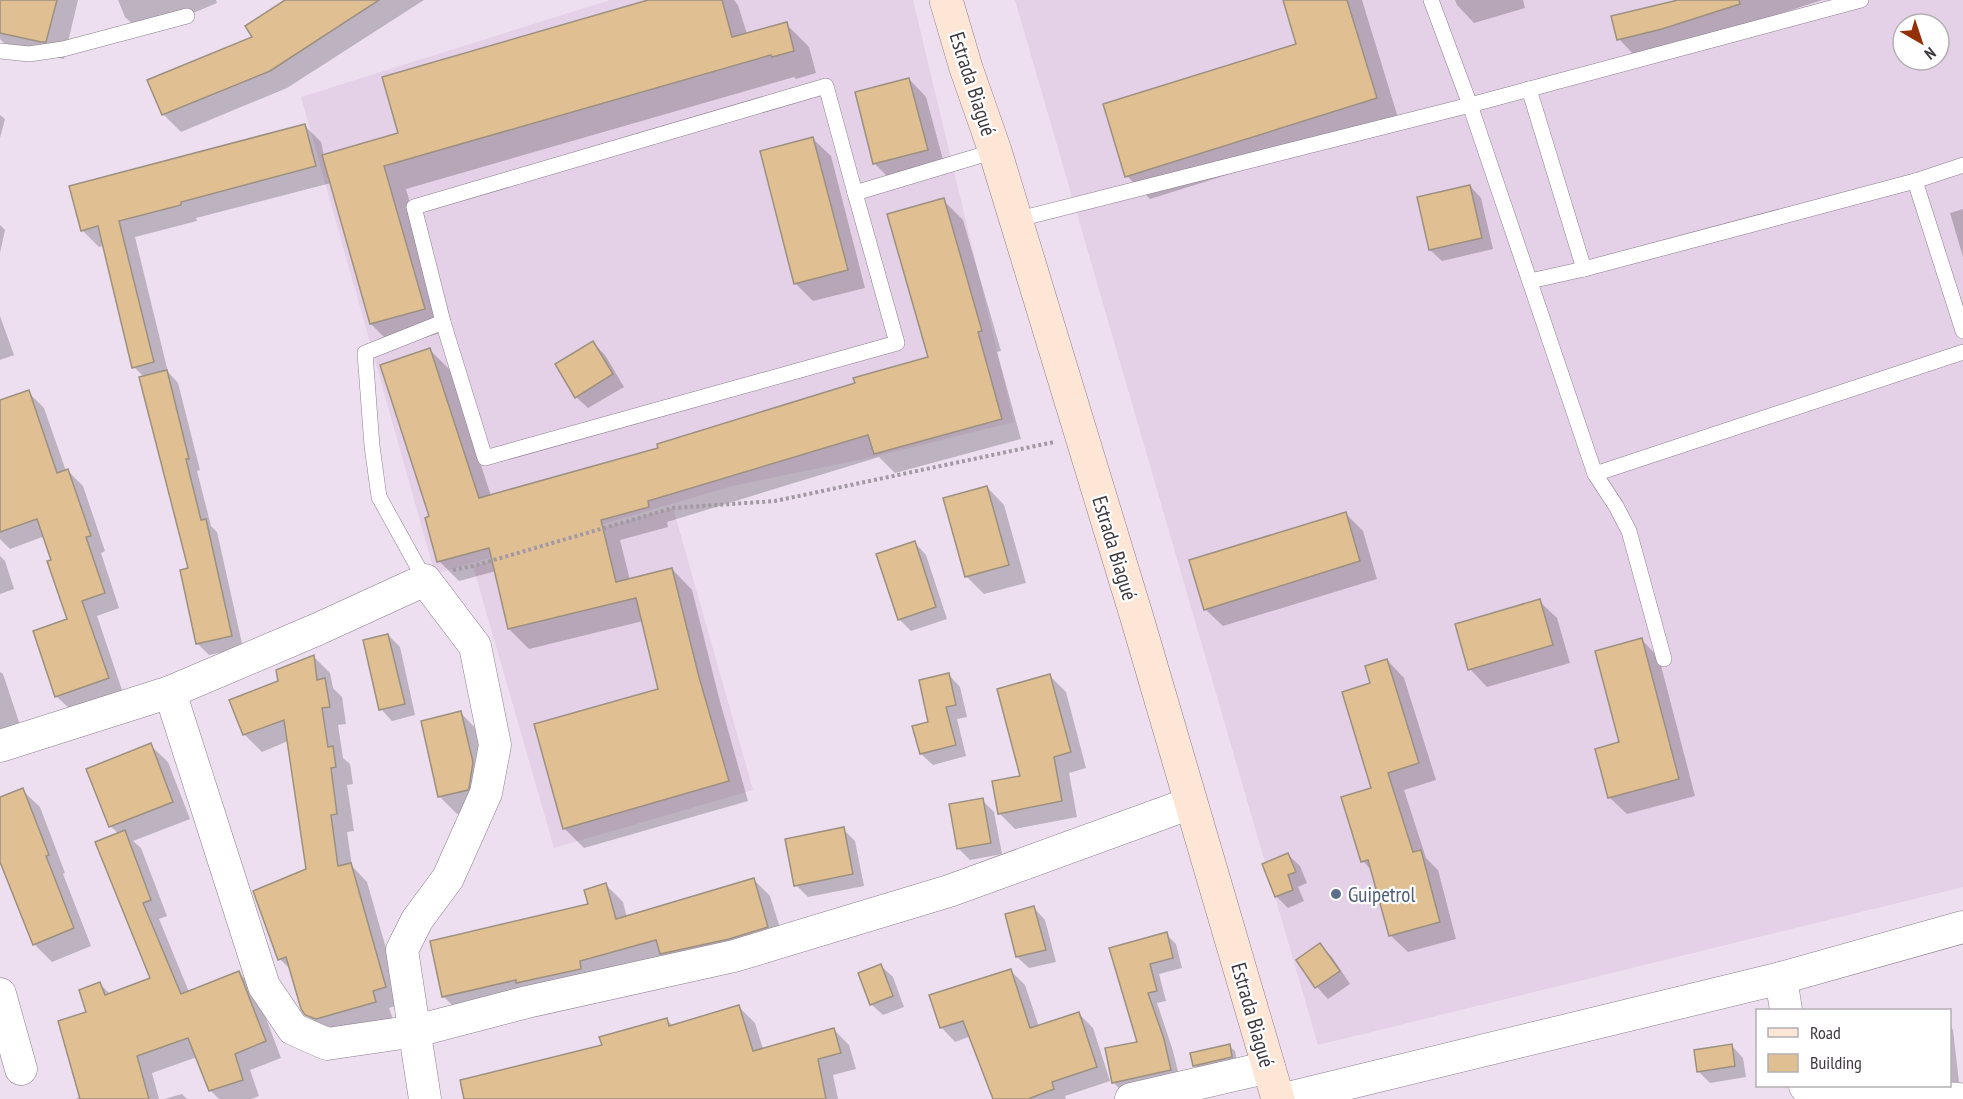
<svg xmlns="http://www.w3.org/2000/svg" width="1963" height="1099" font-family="'PT Sans Narrow',sans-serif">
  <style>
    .built { fill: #e4d0e7; fill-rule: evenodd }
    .shadow { fill: #0003 }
    .building { fill: #e0bf93; stroke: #9c9081; stroke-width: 1.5 }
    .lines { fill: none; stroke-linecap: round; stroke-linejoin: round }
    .service-casing { stroke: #8b7e8d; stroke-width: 16 }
    .minor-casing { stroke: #8b7e8d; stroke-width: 33 }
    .secondary-casing { stroke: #8b7e8d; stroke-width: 34 }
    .path { stroke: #a399a4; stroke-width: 4; stroke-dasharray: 3 3; stroke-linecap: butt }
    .service { stroke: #fff; stroke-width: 15 }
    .minor { stroke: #fff; stroke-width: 32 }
    .secondary { stroke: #fde6d5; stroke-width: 33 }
    .service-dot { fill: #5c6f8a; stroke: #fff; stroke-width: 2 }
    .labels { text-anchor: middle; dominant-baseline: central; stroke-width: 4.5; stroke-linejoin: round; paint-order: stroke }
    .street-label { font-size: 21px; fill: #3e393f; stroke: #fff }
    .service-label { font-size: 21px; fill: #4e5e75; stroke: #fff; text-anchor: start }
  </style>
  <rect width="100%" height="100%" fill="#eddfef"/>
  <g class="built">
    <path d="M 610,0 L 913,0 L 1014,422 L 873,457 L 732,486 L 435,574 L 301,97 Z"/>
    <path d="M 1015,0 L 1963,0 L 1963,887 L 1318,1045 ZM 1903,24 L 1939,24 L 1939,60 L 1903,60 Z"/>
    <path d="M 673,508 L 753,790 L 554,848 L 473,566 Z"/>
  </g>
  <g class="shadow">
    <path d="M 0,0 L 78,0 L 64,59 L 8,47 L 0,39 Z"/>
    <path d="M 118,0 L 216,0 L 217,3 L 143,34 L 125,17 Z"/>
    <path d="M 288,0 L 424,0 L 287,88 L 181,132 L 163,114 L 254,37 Z"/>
    <path d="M 653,0 L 734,0 L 738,5 L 747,34 L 786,24 L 809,47 L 816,73 L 796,79 L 794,77 L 406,189 L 447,331 L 394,347 L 371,324 L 331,183 L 196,218 L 197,221 L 135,237 L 168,372 L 178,383 L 200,470 L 197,471 L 211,526 L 217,532 L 243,648 L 209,655 L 198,644 L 182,571 L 189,569 L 144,377 L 134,367 L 105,245 L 99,247 L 82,230 L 304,125 L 321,142 L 324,156 L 399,134 Z"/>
    <path d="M 1284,0 L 1362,0 L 1399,121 L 1150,199 L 1127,176 L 1298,45 Z"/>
    <path d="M 1455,0 L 1523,0 L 1525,8 L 1474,23 L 1457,5 Z"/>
    <path d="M 1681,0 L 1822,0 L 1680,46 L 1636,57 L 1619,39 Z"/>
    <path d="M 909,79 L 926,97 L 945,167 L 892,181 L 875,164 L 856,93 Z"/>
    <path d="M 0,115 L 5,119 L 0,138 Z"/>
    <path d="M 813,139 L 831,156 L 865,288 L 813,301 L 796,284 L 762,152 Z"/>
    <path d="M 1470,186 L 1481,198 L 1493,249 L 1442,261 L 1430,250 L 1418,198 Z"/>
    <path d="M 943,200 L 963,220 L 1001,351 L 997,352 L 1021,439 L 895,473 L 879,457 L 667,522 L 668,527 L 620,540 L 630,580 L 672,569 L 692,590 L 719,698 L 748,801 L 584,848 L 564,828 L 660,690 L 643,621 L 529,649 L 509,629 L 496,571 L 459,581 L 439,561 L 431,517 L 430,350 L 450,370 L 491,496 L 660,449 L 857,384 L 930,358 Z"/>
    <path d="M 1963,209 L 1963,257 L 1950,213 Z"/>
    <path d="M 0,225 L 5,230 L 0,253 Z"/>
    <path d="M 0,316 L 14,355 L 0,360 Z"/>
    <path d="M 593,343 L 605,355 L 624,387 L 588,408 L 576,397 Z"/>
    <path d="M 28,392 L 44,408 L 66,471 L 68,471 L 83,486 L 105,551 L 101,553 L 119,608 L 97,616 L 123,693 L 72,711 L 56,696 L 69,620 L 53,561 L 45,536 L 10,549 L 0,539 L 0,402 Z"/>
    <path d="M 987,487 L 1004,505 L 1026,583 L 984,594 L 966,576 Z"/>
    <path d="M 1345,513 L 1363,531 L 1377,579 L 1223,626 L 1205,609 Z"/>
    <path d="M 915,543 L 926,555 L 947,619 L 911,631 L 899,619 Z"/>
    <path d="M 0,556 L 5,561 L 14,589 L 0,594 Z"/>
    <path d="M 1539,601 L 1557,618 L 1570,663 L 1487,687 L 1470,669 Z"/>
    <path d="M 388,635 L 400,647 L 415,715 L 392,721 L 381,709 Z"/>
    <path d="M 1642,640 L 1659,658 L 1695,796 L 1627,814 L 1609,797 Z"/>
    <path d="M 313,656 L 330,673 L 333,688 L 342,697 L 346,724 L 338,725 L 343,758 L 350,764 L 353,784 L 347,785 L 354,831 L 347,832 L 352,866 L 367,882 L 402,1004 L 389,1008 L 393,1019 L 324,1032 L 306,1014 L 292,971 L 280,959 L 308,870 L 288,741 L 262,752 L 244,734 L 280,682 Z"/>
    <path d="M 1387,660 L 1404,678 L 1436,780 L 1404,790 L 1426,858 L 1438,870 L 1456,939 L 1408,952 L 1390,935 L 1373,872 L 1363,861 L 1373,789 L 1372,684 Z"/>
    <path d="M 0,672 L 3,674 L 23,734 L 0,742 Z"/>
    <path d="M 949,675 L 960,687 L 967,717 L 957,719 L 966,756 L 933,765 L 921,754 L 930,723 Z"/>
    <path d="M 1050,676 L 1066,692 L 1086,768 L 1069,773 L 1077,817 L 1015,829 L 999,813 L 1022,777 Z"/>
    <path d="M 461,713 L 478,731 L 485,807 L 457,814 L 439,796 Z"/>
    <path d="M 150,745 L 168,762 L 190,819 L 133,841 L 141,848 L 167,916 L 159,919 L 189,992 L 239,973 L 255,989 L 281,1058 L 250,1070 L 259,1096 L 251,1099 L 219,1099 L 211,1091 L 197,1057 L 152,1073 L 159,1099 L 75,1099 L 81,1096 L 88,1013 L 100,984 L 110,994 L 152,979 L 119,834 L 110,826 Z"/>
    <path d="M 22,790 L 40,807 L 65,873 L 63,874 L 91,946 L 52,962 L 34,944 L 0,857 L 0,799 Z"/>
    <path d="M 982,800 L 994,812 L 1002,854 L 970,860 L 958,848 Z"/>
    <path d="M 843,829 L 855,841 L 864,886 L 808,897 L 796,885 Z"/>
    <path d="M 1288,855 L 1300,866 L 1307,883 L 1298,887 L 1304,901 L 1288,908 L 1276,896 Z"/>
    <path d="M 753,879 L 770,896 L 785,944 L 460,1013 L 443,996 L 590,905 L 606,885 L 623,902 L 627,918 Z"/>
    <path d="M 1034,908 L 1045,920 L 1056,962 L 1029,968 L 1017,957 L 1007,915 Z"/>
    <path d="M 1166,934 L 1176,944 L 1182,968 L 1159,974 L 1166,1001 L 1157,1003 L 1173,1051 L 1180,1080 L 1124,1093 L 1114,1083 L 1139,1043 L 1111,950 Z"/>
    <path d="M 1320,945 L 1332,957 L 1350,984 L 1328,999 L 1317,987 L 1298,961 Z"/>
    <path d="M 881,966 L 893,977 L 904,1007 L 883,1015 L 871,1004 Z"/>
    <path d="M 1011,971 L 1025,985 L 1039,1027 L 1079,1014 L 1093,1028 L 1110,1081 L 1065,1096 L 1066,1099 L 995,1099 L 971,1036 L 955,1042 L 941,1027 Z"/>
    <path d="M 739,1007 L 755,1023 L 763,1049 L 833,1029 L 849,1045 L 856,1069 L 833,1075 L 838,1099 L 466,1099 L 604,1046 L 666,1019 L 673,1026 Z"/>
    <path d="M 1950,1026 L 1953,1030 L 1959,1082 L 1950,1082 Z"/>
    <path d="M 1229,1046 L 1235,1051 L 1237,1062 L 1200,1071 L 1194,1065 Z"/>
    <path d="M 1732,1046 L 1743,1058 L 1746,1077 L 1710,1083 L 1698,1071 Z"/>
    <path d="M 182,1094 L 187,1099 L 164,1099 Z"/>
  </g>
  <g class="building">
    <path d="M 0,0 L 57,0 L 46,42 L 41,42 L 0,33 Z"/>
    <path d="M 285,0 L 379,0 L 270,71 L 162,115 L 147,80 L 252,37 L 245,26 Z"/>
    <path d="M 648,0 L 722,0 L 732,37 L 787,22 L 794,51 L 772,57 L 771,55 L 384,166 L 425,309 L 370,324 L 322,155 L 398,133 L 382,77 Z"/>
    <path d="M 1283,0 L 1347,0 L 1377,98 L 1125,177 L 1103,104 L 1296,44 Z"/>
    <path d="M 1678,0 L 1739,0 L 1740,4 L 1662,29 L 1617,40 L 1611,16 Z"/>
    <path d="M 909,78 L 928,150 L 873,164 L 855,92 Z"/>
    <path d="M 305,124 L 316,166 L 181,202 L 181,205 L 119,221 L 154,362 L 132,368 L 98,226 L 81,231 L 69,186 Z"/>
    <path d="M 813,137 L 848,270 L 794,284 L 760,151 Z"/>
    <path d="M 1470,185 L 1482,238 L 1429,250 L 1417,197 Z"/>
    <path d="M 944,198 L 982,331 L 978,332 L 1002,419 L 874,454 L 868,435 L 648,501 L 649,507 L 601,520 L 616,582 L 672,568 L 699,677 L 729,781 L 563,829 L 534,724 L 658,689 L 636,598 L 508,629 L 489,548 L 437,562 L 425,518 L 429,516 L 380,365 L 430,348 L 479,498 L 658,448 L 657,444 L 855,383 L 853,378 L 928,357 L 887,214 Z"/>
    <path d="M 593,341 L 613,374 L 575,398 L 555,364 Z"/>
    <path d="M 167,370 L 189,459 L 186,459 L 201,520 L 206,519 L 232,636 L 196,644 L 180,570 L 188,568 L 139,377 Z"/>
    <path d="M 29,390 L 57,473 L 68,469 L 91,536 L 86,537 L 105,593 L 82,601 L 109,678 L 55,697 L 33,631 L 67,619 L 47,561 L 51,560 L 37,519 L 0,532 L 0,400 Z"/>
    <path d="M 987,486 L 1009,565 L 965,577 L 943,498 Z"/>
    <path d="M 1346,512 L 1360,561 L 1204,610 L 1189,560 Z"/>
    <path d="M 915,541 L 936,607 L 898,620 L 876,554 Z"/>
    <path d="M 1540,599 L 1553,645 L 1468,670 L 1455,624 Z"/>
    <path d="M 388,634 L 405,704 L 379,710 L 363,640 Z"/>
    <path d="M 1642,638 L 1679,779 L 1608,798 L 1595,749 L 1619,742 L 1595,651 Z"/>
    <path d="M 314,655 L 317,680 L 325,678 L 330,707 L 322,708 L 328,747 L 333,746 L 336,767 L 331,768 L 337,814 L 331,815 L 338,866 L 351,863 L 386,987 L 373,991 L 376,1002 L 316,1019 L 305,1015 L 301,1009 L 286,957 L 278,960 L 253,891 L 306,869 L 284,720 L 243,735 L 229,700 L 278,681 L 276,670 Z"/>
    <path d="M 1387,659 L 1419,763 L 1388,773 L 1413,852 L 1421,850 L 1440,922 L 1389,936 L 1368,860 L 1361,862 L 1341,797 L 1371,788 L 1342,692 L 1370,683 L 1365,666 Z"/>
    <path d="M 949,673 L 956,705 L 946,707 L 956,745 L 920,754 L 912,726 L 928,722 L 919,680 Z"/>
    <path d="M 1050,674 L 1071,752 L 1054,757 L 1062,801 L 998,814 L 992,781 L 1020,776 L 997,689 Z"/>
    <path d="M 461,711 L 473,762 L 469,788 L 468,790 L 438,797 L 421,721 Z"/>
    <path d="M 151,743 L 173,802 L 109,827 L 86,769 Z"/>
    <path d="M 23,788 L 49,855 L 46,856 L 74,928 L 33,945 L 0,862 L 0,797 Z"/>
    <path d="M 983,798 L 991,843 L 957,849 L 949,804 Z"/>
    <path d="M 844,827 L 853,874 L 794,886 L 785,839 Z"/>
    <path d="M 125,830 L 151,900 L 143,903 L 181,994 L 239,971 L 266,1041 L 235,1054 L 243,1080 L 209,1091 L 188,1038 L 137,1056 L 149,1099 L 80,1099 L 58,1021 L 86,1012 L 79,990 L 100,982 L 105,995 L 150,978 L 95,842 Z"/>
    <path d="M 1288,853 L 1296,872 L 1288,875 L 1293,890 L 1275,897 L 1262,864 Z"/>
    <path d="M 754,878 L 768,927 L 729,939 L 660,954 L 656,940 L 580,961 L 581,969 L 516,983 L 516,980 L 442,997 L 430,941 L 588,904 L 584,890 L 606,883 L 616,919 Z"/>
    <path d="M 1034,906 L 1046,950 L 1016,957 L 1005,914 Z"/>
    <path d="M 1167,932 L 1173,958 L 1150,964 L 1157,991 L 1148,993 L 1164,1039 L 1171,1070 L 1112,1083 L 1105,1048 L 1137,1042 L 1109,948 Z"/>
    <path d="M 1320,943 L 1340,971 L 1315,988 L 1296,960 Z"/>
    <path d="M 881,964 L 893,996 L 870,1005 L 858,973 Z"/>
    <path d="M 1011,969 L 1030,1028 L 1079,1012 L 1097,1067 L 1052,1082 L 1054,1089 L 1028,1099 L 993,1099 L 963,1021 L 940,1028 L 929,995 Z"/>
    <path d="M 739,1005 L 753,1051 L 834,1028 L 841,1053 L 818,1059 L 826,1099 L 464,1099 L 460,1080 L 602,1045 L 599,1037 L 667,1018 L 669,1026 Z"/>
    <path d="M 1230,1044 L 1232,1057 L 1193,1066 L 1190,1053 Z"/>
    <path d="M 1732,1044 L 1735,1066 L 1697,1072 L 1694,1050 Z"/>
  </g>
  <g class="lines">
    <g class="service-casing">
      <g id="service">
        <path d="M 1431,0 L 1470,105 L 1595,474 L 1616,506 L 1629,531 L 1664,659"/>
        <path d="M 0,51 L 29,54 L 63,49 L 187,16"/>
        <path d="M 1529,89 L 1584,269"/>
        <path d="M 1915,181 L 1963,331"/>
        <path d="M 1015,220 L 1470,105 L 1861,0"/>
        <path d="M 1530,281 L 1584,269 L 1915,181 L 1963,165"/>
        <path d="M 443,322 L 485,458 L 897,343 L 855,193 L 995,151"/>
        <path d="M 1595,474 L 1963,352"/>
        <path d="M 425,580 L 379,497 L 372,446 L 365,353 L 443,322 L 414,207 L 826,86 L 855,193"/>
      </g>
    </g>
    <g class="minor-casing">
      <g id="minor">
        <path d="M 170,692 L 264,986 L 293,1029 L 327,1044 L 416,1031 L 527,1002 L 734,956 L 949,891 L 1191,803"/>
        <path d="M 0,746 L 170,692 L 318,629 L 425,580 L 475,646 L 495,745 L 486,793 L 448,878 L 417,920 L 402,950 L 425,1099"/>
        <path d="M 1781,978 L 1786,1010"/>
        <path d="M 0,994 L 21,1069"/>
        <path d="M 1805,1086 L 1809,1091 L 1821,1098 L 1931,1097 L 1959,1099"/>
        <path d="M 1131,1099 L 1269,1067"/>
        <path d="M 1284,1099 L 1781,978 L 1963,927"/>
      </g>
    </g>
    <g class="secondary-casing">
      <path id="secondary" d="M 946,0 L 966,68 L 995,151 L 1137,618 L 1278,1099"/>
    </g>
    <path class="path" d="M 453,570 L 473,566 L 673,508 L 775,501 L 1054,442"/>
    <use href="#service" class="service"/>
    <use href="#minor" class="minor"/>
    <use href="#secondary" class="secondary"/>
  </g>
  <circle class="service-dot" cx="1336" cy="894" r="6"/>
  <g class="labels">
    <g class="street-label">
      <text transform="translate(973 84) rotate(72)">Estrada Biagué</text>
      <text transform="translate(1115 548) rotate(73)">Estrada Biagué</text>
      <text transform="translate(1253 1015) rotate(74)">Estrada Biagué</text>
    </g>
    <g class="service-label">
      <text x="1348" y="894">Guipetrol</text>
    </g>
  </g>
  <rect x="1756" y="1009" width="195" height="78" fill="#ffffff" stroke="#b2b0b2" stroke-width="1.5"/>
  <rect x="1768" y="1028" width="30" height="9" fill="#fde6d5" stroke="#b2b0b2" stroke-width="1.5"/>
  <text x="1810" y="1039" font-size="18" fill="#3e393f">Road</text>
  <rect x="1768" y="1054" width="30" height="18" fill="#e0bf93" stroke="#b2b0b2" stroke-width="1.5"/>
  <text x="1810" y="1069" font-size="18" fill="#3e393f">Building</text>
  <g transform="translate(1921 42) rotate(141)"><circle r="28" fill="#ffffff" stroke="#b2b0b2" stroke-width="1.5"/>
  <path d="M0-4.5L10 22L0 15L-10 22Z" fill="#952f06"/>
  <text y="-9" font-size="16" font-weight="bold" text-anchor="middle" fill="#3e393f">N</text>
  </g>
</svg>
